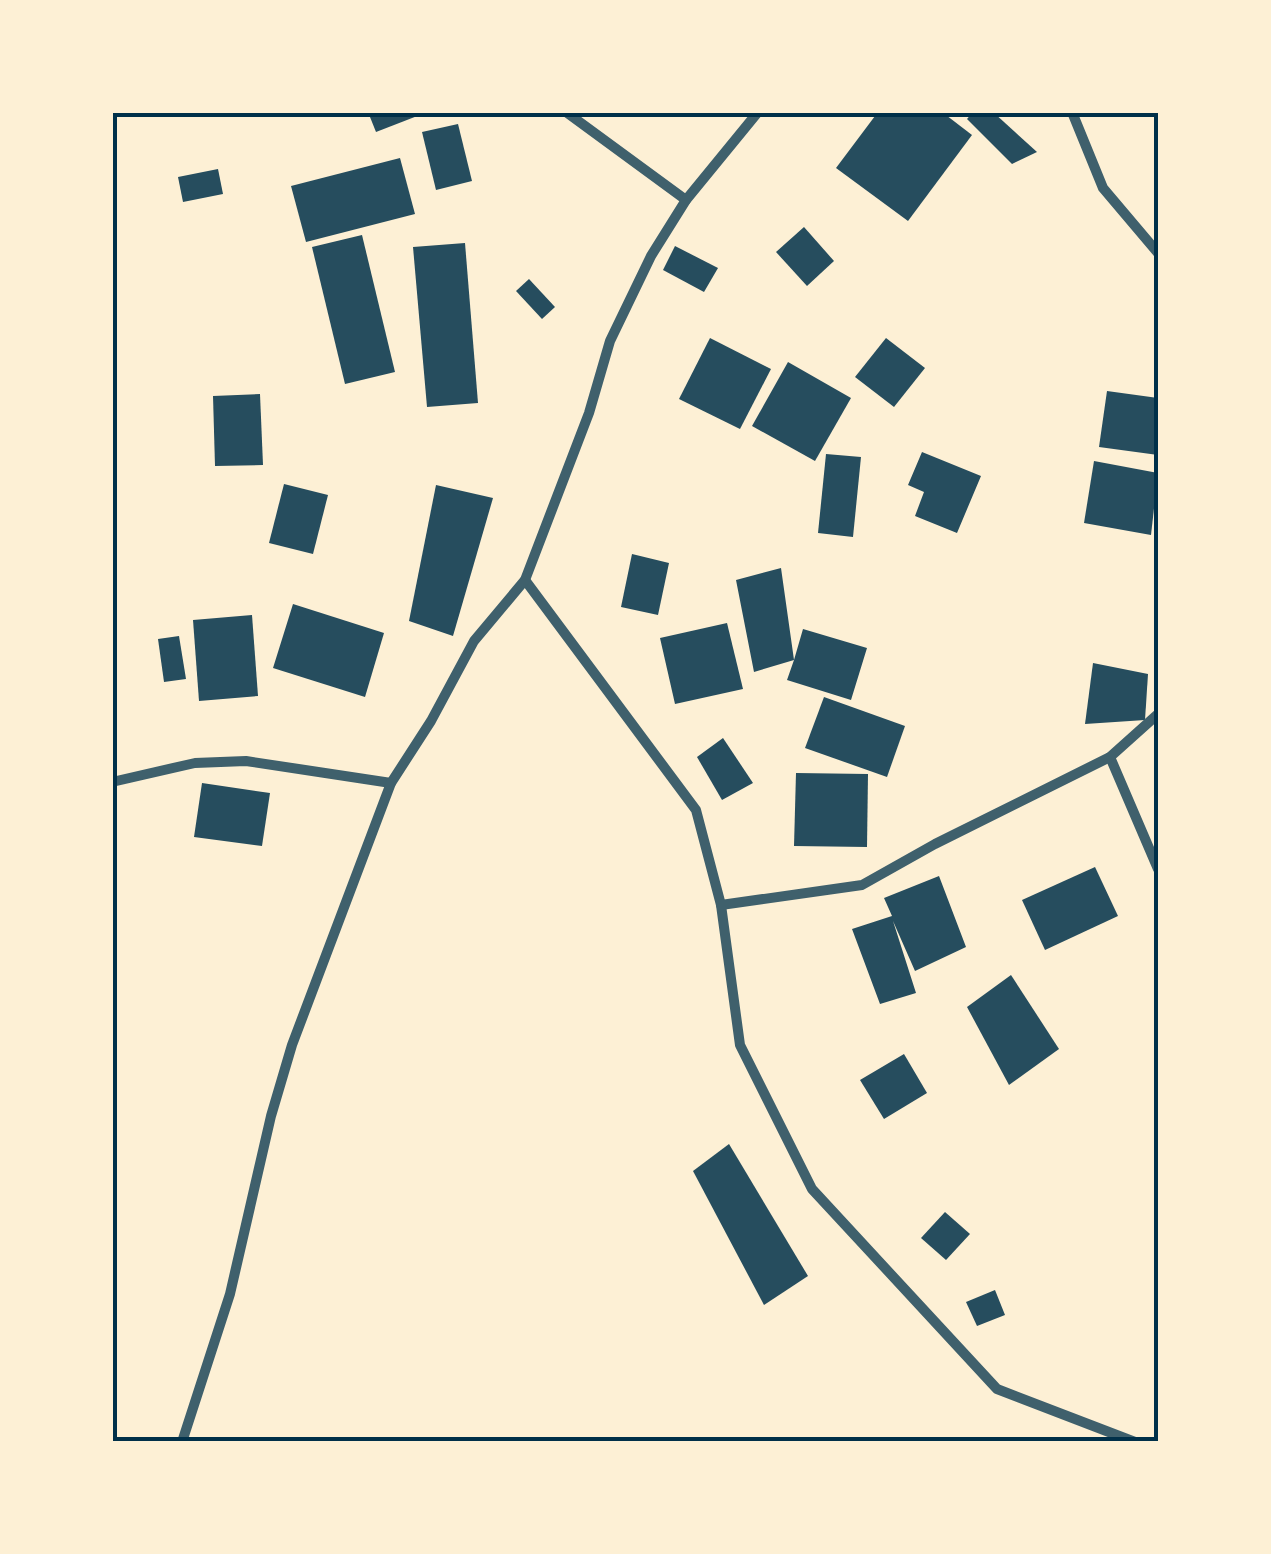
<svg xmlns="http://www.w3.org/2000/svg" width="1271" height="1554" font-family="'Fira Sans',sans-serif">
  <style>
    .building { fill: #264d5e }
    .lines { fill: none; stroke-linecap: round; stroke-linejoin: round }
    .minor { stroke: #3f606c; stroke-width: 10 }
    .neatline { fill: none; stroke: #003049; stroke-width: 4 }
  </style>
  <rect width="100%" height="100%" fill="#fdf0d5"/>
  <g class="building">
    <path d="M 368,112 L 425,112 L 425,113 L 376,132 Z"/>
    <path d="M 878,112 L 942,112 L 972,135 L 908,221 L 836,168 Z"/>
    <path d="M 973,112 L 993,112 L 1037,152 L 1012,164 L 967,119 Z"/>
    <path d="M 458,124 L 472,181 L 436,190 L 422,132 Z"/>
    <path d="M 400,158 L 415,214 L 306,242 L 291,186 Z"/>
    <path d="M 218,169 L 223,194 L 183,202 L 178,177 Z"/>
    <path d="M 804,227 L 834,261 L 807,286 L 776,252 Z"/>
    <path d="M 362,235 L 395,372 L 345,384 L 312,247 Z"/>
    <path d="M 465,243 L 478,403 L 427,407 L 413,247 Z"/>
    <path d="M 675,246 L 718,268 L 704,292 L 663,270 Z"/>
    <path d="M 529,279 L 555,307 L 542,319 L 516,291 Z"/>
    <path d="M 710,338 L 771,369 L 740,429 L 679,399 Z"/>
    <path d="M 886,338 L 925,368 L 894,407 L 855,377 Z"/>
    <path d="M 788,362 L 851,398 L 815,461 L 752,426 Z"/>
    <path d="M 1107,391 L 1158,398 L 1158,455 L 1099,447 Z"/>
    <path d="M 260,394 L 263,465 L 215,466 L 213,396 Z"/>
    <path d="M 922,452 L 981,476 L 957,533 L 915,516 L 924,492 L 908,485 Z"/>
    <path d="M 826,454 L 861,457 L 853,537 L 818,533 Z"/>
    <path d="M 1094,461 L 1158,473 L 1151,535 L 1084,523 Z"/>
    <path d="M 284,484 L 328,495 L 313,554 L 269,543 Z"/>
    <path d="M 436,485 L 493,498 L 453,636 L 409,621 Z"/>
    <path d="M 632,554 L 669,563 L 658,615 L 621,607 Z"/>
    <path d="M 781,568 L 794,660 L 803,629 L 867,648 L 851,700 L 787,680 L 794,660 L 754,672 L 736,580 Z"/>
    <path d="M 293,604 L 384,633 L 365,697 L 273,668 Z"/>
    <path d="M 252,615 L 258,696 L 199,701 L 193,620 Z"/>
    <path d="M 727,623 L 743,689 L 675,704 L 660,638 Z"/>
    <path d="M 179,636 L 186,679 L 164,682 L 158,639 Z"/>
    <path d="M 1093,663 L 1148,674 L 1145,720 L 1085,724 Z"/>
    <path d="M 824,697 L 905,726 L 887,777 L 805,748 Z"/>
    <path d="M 723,738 L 753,783 L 722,800 L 697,757 Z"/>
    <path d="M 796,773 L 868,774 L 867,847 L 794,846 Z"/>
    <path d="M 202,783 L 270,793 L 262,846 L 194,837 Z"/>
    <path d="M 1095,867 L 1118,916 L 1045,950 L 1022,900 Z"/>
    <path d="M 939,876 L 966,947 L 915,971 L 893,921 L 916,993 L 880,1004 L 852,929 L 892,916 L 884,898 Z"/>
    <path d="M 1011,975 L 1059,1049 L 1009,1085 L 967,1007 Z"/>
    <path d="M 904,1054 L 927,1093 L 884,1119 L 860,1080 Z"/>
    <path d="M 729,1144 L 808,1276 L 764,1305 L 693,1171 Z"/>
    <path d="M 945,1212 L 970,1234 L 946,1260 L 921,1238 Z"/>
    <path d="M 995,1290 L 1005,1315 L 977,1326 L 966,1302 Z"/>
  </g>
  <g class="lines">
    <g class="minor">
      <path d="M 566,112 L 686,200"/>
      <path d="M 1072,112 L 1103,188 L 1158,253"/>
      <path d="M 525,580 L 696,810 L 721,905 L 740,1045 L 812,1189 L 997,1389 L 1135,1442"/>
      <path d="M 1110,757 L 1158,869"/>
      <path d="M 112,782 L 195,763 L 246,761 L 391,783"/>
      <path d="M 721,905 L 862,885 L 935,844 L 1110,757 L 1158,714"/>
      <path d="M 182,1442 L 230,1294 L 271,1116 L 292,1045 L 391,783 L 431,721 L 474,641 L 525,580 L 589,413 L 610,341 L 651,256 L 686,200 L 758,112"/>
    </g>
  </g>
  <rect width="1271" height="1554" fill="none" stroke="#fdf0d5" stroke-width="230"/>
  <rect x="115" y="115" width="1041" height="1324" class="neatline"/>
</svg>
